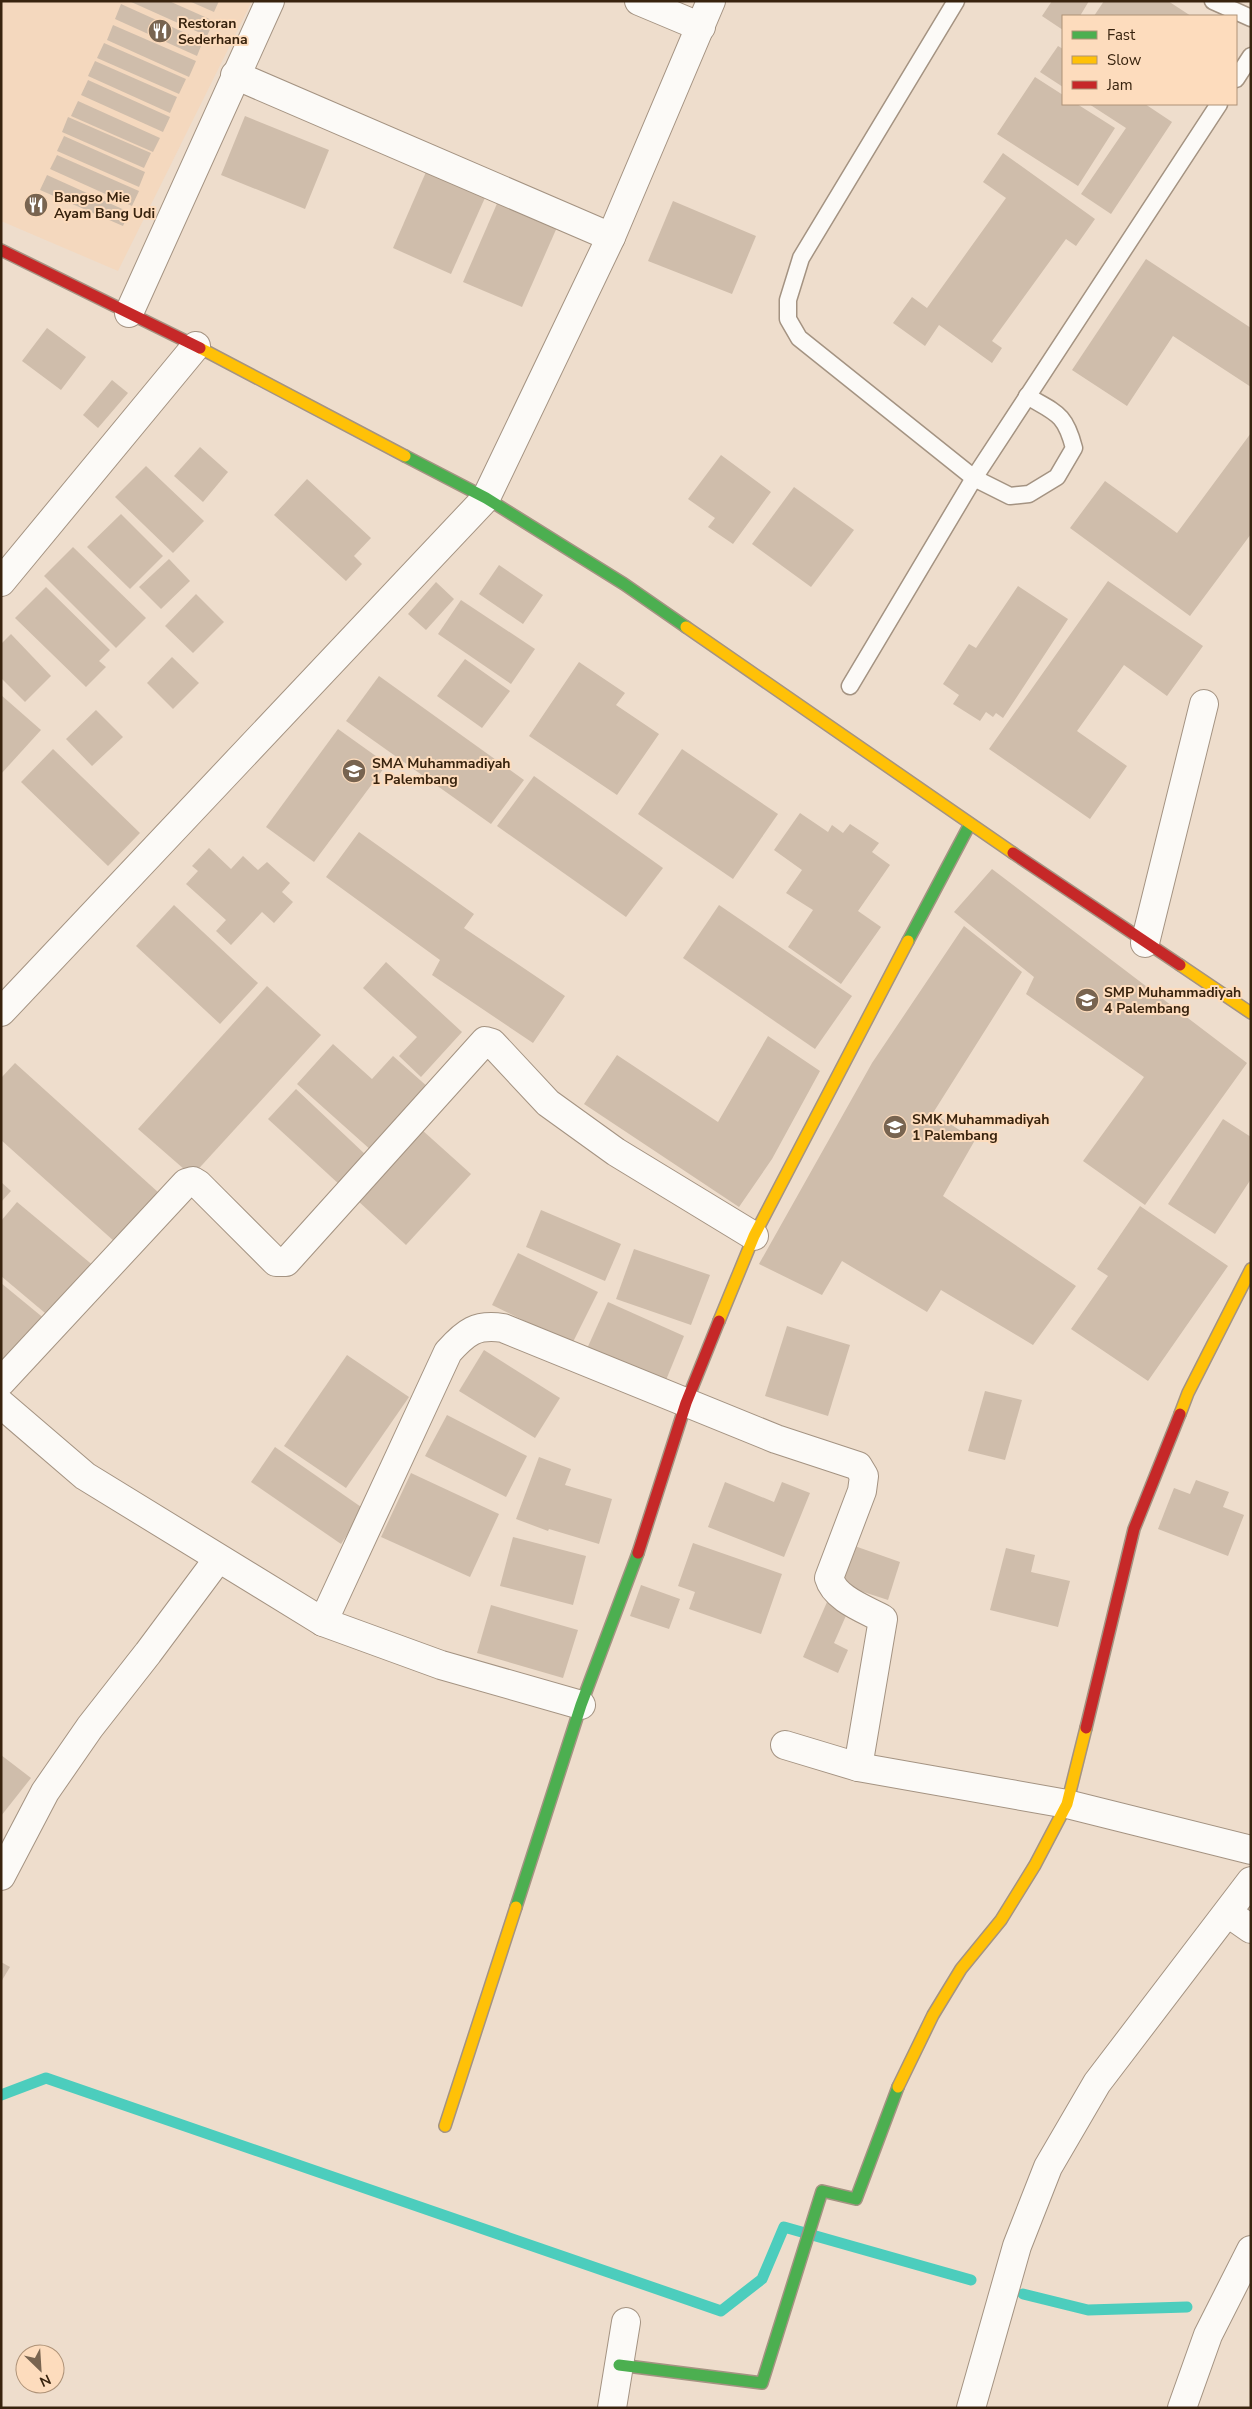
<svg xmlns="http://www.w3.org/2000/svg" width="1252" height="2409" font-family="'Nunito Sans',sans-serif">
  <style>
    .built { fill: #f4d8be }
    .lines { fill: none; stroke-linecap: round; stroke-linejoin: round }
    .stream { stroke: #4ccdbd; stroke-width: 11 }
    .building { fill: #cfbdab }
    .lane-casing { stroke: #a49382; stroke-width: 19 }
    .street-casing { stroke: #a49382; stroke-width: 30 }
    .fast-casing { stroke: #a49382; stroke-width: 14 }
    .slow-casing { stroke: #a49382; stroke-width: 14 }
    .jam-casing { stroke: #a49382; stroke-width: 14 }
    .lane { stroke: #fcfaf7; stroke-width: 16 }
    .street { stroke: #fcfaf7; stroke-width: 28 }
    .fast { stroke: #4caf50; stroke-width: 11 }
    .slow { stroke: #ffc107; stroke-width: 11 }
    .jam { stroke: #c62828; stroke-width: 11 }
    .labels { text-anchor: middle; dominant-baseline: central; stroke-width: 4; stroke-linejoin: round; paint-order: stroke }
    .poi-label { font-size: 14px; font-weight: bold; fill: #38230e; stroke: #fddcbd; text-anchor: start }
  </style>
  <rect width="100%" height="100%" fill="#edc"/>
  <path class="built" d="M 1,1 L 252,1 L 118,271 L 1,221 Z"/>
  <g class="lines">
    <g class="stream">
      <path d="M 1,2095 L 46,2078 L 721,2311 L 762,2279 L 784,2227 L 971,2280"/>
      <path d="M 1023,2294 L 1088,2310 L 1187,2307"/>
    </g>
  </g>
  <g class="building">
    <path d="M 129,1 L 169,1 L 214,21 L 207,36 Z"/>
    <path d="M 189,1 L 219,1 L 214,12 Z"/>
    <path d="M 1052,1 L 1089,1 L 1080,16 L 1063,16 L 1063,30 L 1042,16 Z"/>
    <path d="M 1104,1 L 1168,1 L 1191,16 L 1094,16 Z"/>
    <path d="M 121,4 L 203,41 L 197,56 L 115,19 Z"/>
    <path d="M 113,25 L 196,61 L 189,77 L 107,40 Z"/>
    <path d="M 104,43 L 186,79 L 179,94 L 97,58 Z"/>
    <path d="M 1058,46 L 1063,49 L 1063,87 L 1040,72 Z"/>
    <path d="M 95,61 L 177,97 L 170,113 L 88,76 Z"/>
    <path d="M 1035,77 L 1063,95 L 1063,104 L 1077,104 L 1115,128 L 1078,186 L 997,134 Z"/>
    <path d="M 88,80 L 170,117 L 163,132 L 81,95 Z"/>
    <path d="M 78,101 L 160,138 L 153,152 L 71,116 Z"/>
    <path d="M 1089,104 L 1145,104 L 1172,122 L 1111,214 L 1081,194 L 1126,128 Z"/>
    <path d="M 245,116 L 329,150 L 305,209 L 221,175 Z"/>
    <path d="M 68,117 L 151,153 L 144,168 L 62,132 Z"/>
    <path d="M 64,136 L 145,172 L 139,187 L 57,151 Z"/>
    <path d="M 1003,153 L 1095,219 L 1076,246 L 1066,239 L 992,341 L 1002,348 L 992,363 L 939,325 L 925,346 L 893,323 L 912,297 L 927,308 L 1006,198 L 983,182 Z"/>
    <path d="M 57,155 L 139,191 L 132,206 L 50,169 Z"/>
    <path d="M 429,165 L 488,191 L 451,274 L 393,248 Z"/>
    <path d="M 47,175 L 129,212 L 123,226 L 40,190 Z"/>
    <path d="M 499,199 L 558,225 L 522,307 L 463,282 Z"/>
    <path d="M 673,201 L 756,236 L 732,294 L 648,261 Z"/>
    <path d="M 1146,259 L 1251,328 L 1251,387 L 1173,336 L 1127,406 L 1072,370 Z"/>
    <path d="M 47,328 L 86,357 L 61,390 L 22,361 Z"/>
    <path d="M 112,380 L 128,393 L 98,428 L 83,415 Z"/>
    <path d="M 1251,433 L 1251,534 L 1190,616 L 1070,528 L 1105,481 L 1177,533 Z"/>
    <path d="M 200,447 L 228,472 L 203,502 L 174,476 Z"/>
    <path d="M 721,455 L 771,492 L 733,544 L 708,527 L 715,518 L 688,499 Z"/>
    <path d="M 146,466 L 204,521 L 173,553 L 115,497 Z"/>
    <path d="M 307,479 L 371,538 L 354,556 L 362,564 L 346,581 L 274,515 Z"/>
    <path d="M 794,487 L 854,530 L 811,587 L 752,544 Z"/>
    <path d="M 121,514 L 163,556 L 130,589 L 87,547 Z"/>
    <path d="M 73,547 L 146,618 L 116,648 L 44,576 Z"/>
    <path d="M 169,559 L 190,581 L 161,609 L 139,587 Z"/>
    <path d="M 499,565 L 543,595 L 523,624 L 479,594 Z"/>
    <path d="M 1108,581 L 1203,646 L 1167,696 L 1124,665 L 1077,731 L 1127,766 L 1090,819 L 989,749 Z"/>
    <path d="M 436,582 L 454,599 L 426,630 L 408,614 Z"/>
    <path d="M 1018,586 L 1068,619 L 1003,718 L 996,713 L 993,717 L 986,712 L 980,721 L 953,704 L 959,695 L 943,684 L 969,644 L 976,648 Z"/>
    <path d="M 46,587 L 110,650 L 99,661 L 106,667 L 86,687 L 15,618 Z"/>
    <path d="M 196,594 L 224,622 L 193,653 L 165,626 Z"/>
    <path d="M 461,600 L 535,649 L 511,684 L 438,634 Z"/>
    <path d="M 11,634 L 51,676 L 25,702 L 1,678 L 1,644 Z"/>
    <path d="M 172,657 L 199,683 L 173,709 L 147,683 Z"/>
    <path d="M 465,659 L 510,691 L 482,728 L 437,696 Z"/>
    <path d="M 579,662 L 625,693 L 616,705 L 659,734 L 617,795 L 529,736 Z"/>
    <path d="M 379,676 L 524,780 L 491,824 L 346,721 Z"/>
    <path d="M 1,695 L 41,730 L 1,774 Z"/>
    <path d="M 96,710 L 123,737 L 92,766 L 66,739 Z"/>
    <path d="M 338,729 L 387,764 L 314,862 L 266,827 Z"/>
    <path d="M 53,749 L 140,833 L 108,866 L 21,782 Z"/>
    <path d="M 682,749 L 778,814 L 733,879 L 638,814 Z"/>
    <path d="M 534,776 L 663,868 L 626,917 L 497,826 Z"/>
    <path d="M 800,813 L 828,832 L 832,825 L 843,833 L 850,824 L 879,843 L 872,852 L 890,865 L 858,911 L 881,927 L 841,984 L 788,947 L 813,910 L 786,893 L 802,870 L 774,850 Z"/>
    <path d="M 359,832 L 474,914 L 464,928 L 565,996 L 533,1043 L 432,975 L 440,960 L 326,877 Z"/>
    <path d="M 209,848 L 231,869 L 243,856 L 258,870 L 267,862 L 290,883 L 282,892 L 293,902 L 274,923 L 262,912 L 231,945 L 216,931 L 226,920 L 186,884 L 198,871 L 192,866 Z"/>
    <path d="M 992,869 L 1247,1063 L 1145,1205 L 1083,1161 L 1144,1077 L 1026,994 L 1034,977 L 954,912 Z"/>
    <path d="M 174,905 L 258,983 L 220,1024 L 136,946 Z"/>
    <path d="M 719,905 L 852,996 L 815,1049 L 683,958 Z"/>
    <path d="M 964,926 L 1022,972 L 933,1113 L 975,1140 L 943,1196 L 1076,1286 L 1033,1345 L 941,1290 L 927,1312 L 842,1261 L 822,1295 L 759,1264 L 872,1063 Z"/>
    <path d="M 386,962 L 462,1032 L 421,1077 L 399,1056 L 417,1037 L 363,988 Z"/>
    <path d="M 267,986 L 321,1035 L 192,1176 L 138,1129 Z"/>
    <path d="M 768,1036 L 820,1071 L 772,1159 L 739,1207 L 584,1104 L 617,1055 L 718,1122 Z"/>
    <path d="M 333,1044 L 372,1079 L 393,1056 L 429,1088 L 372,1151 L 297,1084 Z"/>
    <path d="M 15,1063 L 159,1193 L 115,1242 L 1,1140 L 1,1078 Z"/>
    <path d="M 296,1089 L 367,1156 L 340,1185 L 268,1119 Z"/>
    <path d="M 1223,1119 L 1251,1137 L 1251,1179 L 1215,1234 L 1168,1204 Z"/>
    <path d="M 422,1130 L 471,1174 L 406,1245 L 357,1200 Z"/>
    <path d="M 1,1182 L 11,1191 L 1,1202 Z"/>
    <path d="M 17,1202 L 95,1267 L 51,1318 L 1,1276 L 1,1221 Z"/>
    <path d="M 1140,1206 L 1228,1266 L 1148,1381 L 1071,1329 L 1108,1276 L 1097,1269 Z"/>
    <path d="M 541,1210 L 621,1244 L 605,1281 L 526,1247 Z"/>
    <path d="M 634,1249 L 710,1275 L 691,1325 L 616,1299 Z"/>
    <path d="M 518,1253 L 598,1292 L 572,1344 L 492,1305 Z"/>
    <path d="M 1,1283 L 46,1320 L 7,1366 L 1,1361 Z"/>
    <path d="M 608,1302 L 684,1336 L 664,1385 L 586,1351 Z"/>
    <path d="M 787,1326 L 850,1345 L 828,1416 L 765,1396 Z"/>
    <path d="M 484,1350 L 560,1398 L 535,1438 L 459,1391 Z"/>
    <path d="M 347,1355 L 409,1397 L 346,1488 L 284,1446 Z"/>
    <path d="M 985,1391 L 1022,1400 L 1005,1460 L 968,1451 Z"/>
    <path d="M 447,1415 L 527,1456 L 506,1497 L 425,1456 Z"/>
    <path d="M 275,1447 L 364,1509 L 341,1544 L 251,1482 Z"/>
    <path d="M 539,1457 L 571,1469 L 565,1485 L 612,1499 L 599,1544 L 549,1529 L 548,1531 L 516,1519 Z"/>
    <path d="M 411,1473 L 499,1514 L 470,1577 L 381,1537 Z"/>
    <path d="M 1196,1480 L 1229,1492 L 1223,1507 L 1244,1515 L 1228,1556 L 1158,1529 L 1174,1488 L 1190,1494 Z"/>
    <path d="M 725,1482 L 774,1502 L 782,1482 L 810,1493 L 784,1557 L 708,1527 Z"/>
    <path d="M 513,1537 L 586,1556 L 573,1605 L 500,1586 Z"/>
    <path d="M 693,1543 L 782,1574 L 761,1634 L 689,1609 L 695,1592 L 678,1586 Z"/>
    <path d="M 849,1544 L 900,1562 L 888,1600 L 836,1583 Z"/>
    <path d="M 1006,1548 L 1035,1555 L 1031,1572 L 1070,1581 L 1058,1627 L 990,1610 Z"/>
    <path d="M 641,1585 L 680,1599 L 669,1629 L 630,1616 Z"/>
    <path d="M 827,1602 L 848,1611 L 834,1643 L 848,1650 L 838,1673 L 803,1657 Z"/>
    <path d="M 491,1605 L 578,1630 L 563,1678 L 477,1653 Z"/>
    <path d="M 1,1755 L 31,1778 L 1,1816 Z"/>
    <path d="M 1,1962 L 10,1967 L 1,1982 Z"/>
  </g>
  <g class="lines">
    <g class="lane-casing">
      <g id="lane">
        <path d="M 956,1 L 801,258 L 788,300 L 788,319 L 799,338 L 974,478 L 1010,496 L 1029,494 L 1057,477 L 1074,448 C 1065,413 1056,413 1027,396"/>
        <path d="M 1213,1 L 1251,18"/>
        <path d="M 1236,79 L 1251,56"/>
        <path d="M 850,686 L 974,478 L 1219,104"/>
      </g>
    </g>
    <g class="street-casing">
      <g id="street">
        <path d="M 639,1 L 701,27"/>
        <path d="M 235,75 L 611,237"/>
        <path d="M 129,313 L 270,1"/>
        <path d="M 1,582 L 196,346"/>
        <path d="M 1145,943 L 1204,704"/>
        <path d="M 1,1012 L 486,498 L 611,237 L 711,1"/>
        <path d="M 1,1382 L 186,1183 L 193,1181 L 198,1184 L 276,1262 L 286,1262 L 485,1041 L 492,1043 L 548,1103 L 616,1152 L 754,1236"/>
        <path d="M 1,1404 L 85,1476 L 323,1622 L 441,1665 L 581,1705"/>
        <path d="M 323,1622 L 448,1352 C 466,1332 476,1324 503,1328 L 776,1439 L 858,1466 L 864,1476 L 862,1491 L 829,1578 C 835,1599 865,1609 883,1619 L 858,1767"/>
        <path d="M 785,1745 L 858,1767 L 1067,1804 L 1251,1850"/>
        <path d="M 1,1876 L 45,1792 L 90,1727 L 148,1653 L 218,1559"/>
        <path d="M 1228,1913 L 1251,1929"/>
        <path d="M 612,2408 L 626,2322"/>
        <path d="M 971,2408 L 1017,2246 L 1048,2167 L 1097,2083 L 1251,1881"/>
        <path d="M 1182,2408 L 1208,2335 L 1251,2250"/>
      </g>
    </g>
    <g class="fast-casing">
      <g id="fast">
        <path d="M 405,456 L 486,498 L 624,584 L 686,627"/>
        <path d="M 908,941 L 970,824"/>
        <path d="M 516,1907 L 581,1705 L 638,1553"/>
        <path d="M 619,2365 L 762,2383 L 822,2191 L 856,2199 L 898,2087"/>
      </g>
    </g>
    <g class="slow-casing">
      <g id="slow">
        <path d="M 200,348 L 405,456"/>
        <path d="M 686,627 L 1013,853"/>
        <path d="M 1180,965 L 1251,1013"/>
        <path d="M 719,1321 L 754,1236 L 908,941"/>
        <path d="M 1180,1414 L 1188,1393 L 1251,1269"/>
        <path d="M 898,2087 L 933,2015 L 961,1969 L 1001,1920 L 1035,1865 L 1067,1804 L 1086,1728"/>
        <path d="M 445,2126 L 516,1907"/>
      </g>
    </g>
    <g class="jam-casing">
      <g id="jam">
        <path d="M 1,250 L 200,348"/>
        <path d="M 1013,853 L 1180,965"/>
        <path d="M 638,1553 L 686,1403 L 719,1321"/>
        <path d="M 1086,1728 L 1134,1529 L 1180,1414"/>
      </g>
    </g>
    <use href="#lane" class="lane"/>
    <use href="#street" class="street"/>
    <use href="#fast" class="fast"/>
    <use href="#slow" class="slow"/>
    <use href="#jam" class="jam"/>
  </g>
  <defs>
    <g id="restaurant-disc" transform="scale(1.25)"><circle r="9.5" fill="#786450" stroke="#fddcbd"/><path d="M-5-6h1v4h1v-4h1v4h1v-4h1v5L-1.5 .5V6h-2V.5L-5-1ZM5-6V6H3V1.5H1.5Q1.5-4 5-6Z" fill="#fff"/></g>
    <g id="school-disc" transform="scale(1.25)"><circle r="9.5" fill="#786450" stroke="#fddcbd"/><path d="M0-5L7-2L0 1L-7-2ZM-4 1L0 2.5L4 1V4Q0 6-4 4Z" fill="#fff"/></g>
  </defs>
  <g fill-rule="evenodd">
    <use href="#restaurant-disc" x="160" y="31"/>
    <use href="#restaurant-disc" x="36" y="205"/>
    <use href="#school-disc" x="354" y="771"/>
    <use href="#school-disc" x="1087" y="1000"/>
    <use href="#school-disc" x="895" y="1127"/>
  </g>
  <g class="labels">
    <g class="poi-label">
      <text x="178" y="23">Restoran<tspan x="178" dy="16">Sederhana</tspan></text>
      <text x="54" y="197">Bangso Mie<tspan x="54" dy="16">Ayam Bang Udi</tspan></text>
      <text x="372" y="763">SMA Muhammadiyah<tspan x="372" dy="16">1 Palembang</tspan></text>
      <text x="1104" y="992">SMP Muhammadiyah<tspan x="1104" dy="16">4 Palembang</tspan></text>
      <text x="912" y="1119">SMK Muhammadiyah<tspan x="912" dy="16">1 Palembang</tspan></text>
    </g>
  </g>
  <rect width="1252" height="2409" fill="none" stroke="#38230e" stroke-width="5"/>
  <rect x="1062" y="15" width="175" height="90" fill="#fddcbd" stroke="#ae9277"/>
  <rect x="1072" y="31" width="25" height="8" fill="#4caf50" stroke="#ae9277"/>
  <text x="1107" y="40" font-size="15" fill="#38230e">Fast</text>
  <rect x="1072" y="56" width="25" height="8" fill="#ffc107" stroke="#ae9277"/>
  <text x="1107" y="65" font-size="15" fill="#38230e">Slow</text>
  <rect x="1072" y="81" width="25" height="8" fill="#c62828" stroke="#ae9277"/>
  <text x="1107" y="90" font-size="15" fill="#38230e">Jam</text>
  <g transform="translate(40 2369) rotate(155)"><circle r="24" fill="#fddcbd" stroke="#ae9277"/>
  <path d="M0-4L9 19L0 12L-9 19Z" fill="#786450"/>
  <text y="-8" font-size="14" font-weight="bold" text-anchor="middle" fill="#38230e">N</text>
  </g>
</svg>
